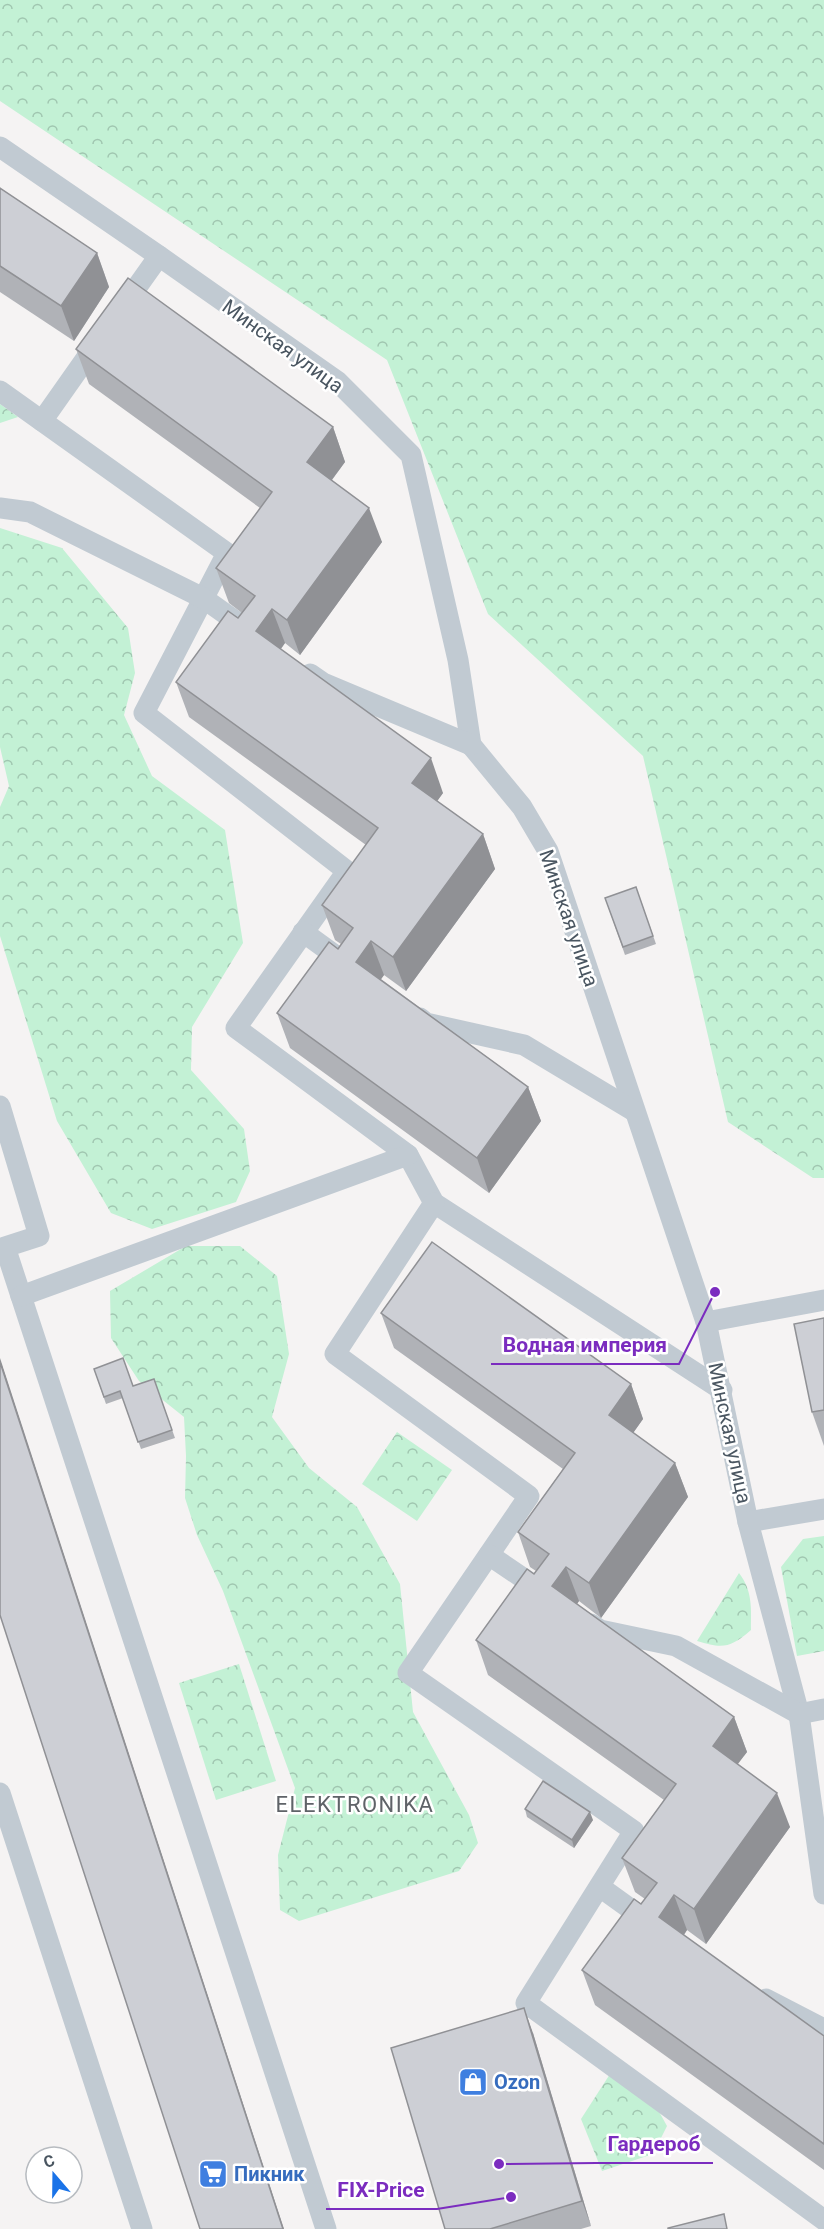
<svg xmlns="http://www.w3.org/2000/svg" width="824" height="2229" font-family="Roboto,sans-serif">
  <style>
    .forest { fill: url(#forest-crowns) }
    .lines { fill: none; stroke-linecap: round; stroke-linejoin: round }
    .lane { stroke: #c1cad2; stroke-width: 21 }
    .wall { fill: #b0b2b7 }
    .shaded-wall { fill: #909195 }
    .building { fill: #cdcfd5; stroke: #909195; stroke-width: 1.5 }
    .labels { text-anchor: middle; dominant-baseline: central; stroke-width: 5; stroke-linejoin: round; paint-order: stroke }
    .street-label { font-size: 20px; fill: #4a5661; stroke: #fff }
    .shop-label { font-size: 20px; font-weight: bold; fill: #366cbe; stroke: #fff; text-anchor: start }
    .quarter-label { font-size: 22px; letter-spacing: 1.5px; fill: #5f6368; stroke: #fff }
    .leader { fill: none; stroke: #7b2cbf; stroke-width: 2 }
    .callout-dot { fill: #7b2cbf; stroke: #fff; stroke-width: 2 }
    .callout-label { font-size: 21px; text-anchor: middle; font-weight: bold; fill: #7b2cbf; stroke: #fff; stroke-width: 5; stroke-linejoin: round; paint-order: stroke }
  </style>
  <defs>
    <pattern id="forest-crowns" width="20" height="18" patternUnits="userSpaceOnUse" patternTransform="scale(1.5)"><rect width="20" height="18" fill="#c3f1d5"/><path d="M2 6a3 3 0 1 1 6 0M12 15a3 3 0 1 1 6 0" fill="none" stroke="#a0c6b0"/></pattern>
  </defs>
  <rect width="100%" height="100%" fill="#f5f3f3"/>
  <g class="forest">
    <path d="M 0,0 L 824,0 L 824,1178 L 813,1178 L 728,1122 L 643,756 L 488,614 L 387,360 L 0,101 Z"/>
    <path d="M 0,404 L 18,417 L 0,423 Z"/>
    <path d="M 0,528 L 62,548 L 128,628 L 135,673 L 124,715 L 152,776 L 225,830 L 243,943 L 192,1027 L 191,1070 L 244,1129 L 250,1171 L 236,1202 L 152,1229 L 111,1213 L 57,1121 L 0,936 L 0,807 L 9,786 L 0,747 Z"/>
    <path d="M 186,1246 L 240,1246 L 277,1276 L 289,1354 L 272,1417 L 309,1468 L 357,1507 L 400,1584 L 413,1712 L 469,1815 L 478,1843 L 459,1871 L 299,1921 L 280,1910 L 278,1855 L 295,1788 L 223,1591 L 197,1535 L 185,1498 L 186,1456 L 184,1417 L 139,1381 L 111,1338 L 110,1291 Z"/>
    <path d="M 397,1432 L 452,1470 L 417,1521 L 362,1484 Z"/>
    <path d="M 824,1536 L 824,1651 L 797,1656 L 781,1567 L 803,1539 Z"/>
    <path d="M 739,1573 C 753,1591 751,1609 751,1630 C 730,1648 723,1649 697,1641 Z"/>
    <path d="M 239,1664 L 276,1781 L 216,1800 L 179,1683 Z"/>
    <path d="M 610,2074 L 657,2108 L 667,2126 L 653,2154 L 602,2171 L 581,2119 Z"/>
  </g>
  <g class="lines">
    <g class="lane">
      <path d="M 0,147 L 159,256 L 337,381 L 411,455 L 458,660 L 471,745 L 522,807 L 548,851 L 706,1322 L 748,1522 L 799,1714 L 824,1894"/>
      <path d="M 122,308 L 159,256"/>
      <path d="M 0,391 L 227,553 L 144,713 L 347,871 L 236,1028 L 408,1155 L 434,1203 L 722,1390"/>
      <path d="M 42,421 L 99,340"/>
      <path d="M 0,508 L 30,512 L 203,598 L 248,630"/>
      <path d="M 310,674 L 323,683 L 471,745"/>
      <path d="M 303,932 L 347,964"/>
      <path d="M 420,1018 L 426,1023 L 524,1045 L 634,1111"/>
      <path d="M 0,1106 L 39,1236 L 5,1247 L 326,2229"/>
      <path d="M 434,1203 L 335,1354 L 529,1496 L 408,1673 L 634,1831 L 526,2003 L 824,2220"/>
      <path d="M 21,1296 L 408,1155"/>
      <path d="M 706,1322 L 824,1300"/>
      <path d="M 748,1522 L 824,1509"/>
      <path d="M 489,1555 L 545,1593"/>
      <path d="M 591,1624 L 600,1630 L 676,1646 L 799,1714 L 824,1709"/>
      <path d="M 0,1793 L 142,2229"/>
      <path d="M 600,1887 L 650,1923"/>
      <path d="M 766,1999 L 824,2029"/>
    </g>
  </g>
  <g class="wall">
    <path d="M 0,188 L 97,253 L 109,287 L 74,341 L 0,292 Z"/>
    <path d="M 76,349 L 333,427 L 345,462 L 332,480 L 382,542 L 300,655 L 285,643 L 281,649 L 443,793 L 437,801 L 483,834 L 495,869 L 406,991 L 384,975 L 381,979 L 528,1087 L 541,1121 L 489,1193 L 290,1048 L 277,1013 L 341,944 L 335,940 L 322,905 L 366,845 L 189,717 L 176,682 L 238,618 L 242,613 L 229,603 L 216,568 L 260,508 L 89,384 Z"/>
    <path d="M 636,887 L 656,944 L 625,955 L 605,898 Z"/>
    <path d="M 381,1313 L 631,1384 L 643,1419 L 633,1433 L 675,1463 L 688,1497 L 601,1618 L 579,1601 L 577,1604 L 734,1717 L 747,1752 L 737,1764 L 790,1827 L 706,1944 L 687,1930 L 684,1935 L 824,2036 L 824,2170 L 595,2005 L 582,1970 L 645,1899 L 635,1892 L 622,1858 L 664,1800 L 488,1675 L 476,1640 L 536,1571 L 530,1567 L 518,1532 L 563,1469 L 394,1348 Z"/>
    <path d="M 824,1318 L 824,1446 L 812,1412 Z"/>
    <path d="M 94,1369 L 133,1386 L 154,1379 L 175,1438 L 141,1449 L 123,1398 L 106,1404 Z"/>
    <path d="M 525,1809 L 593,1820 L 574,1848 L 527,1817 Z"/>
    <path d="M 533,2033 L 591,2226 L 581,2229 L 445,2229 Z"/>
  </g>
  <g class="shaded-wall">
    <path d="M 97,253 L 109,287 L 74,341 L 61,306 Z"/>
    <path d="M 333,427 L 345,462 L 319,497 L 307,462 Z"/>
    <path d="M 369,508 L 382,542 L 300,655 L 287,620 Z"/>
    <path d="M 272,609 L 285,643 L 268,666 L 256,631 Z"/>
    <path d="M 431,758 L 443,793 L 425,818 L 412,783 Z"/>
    <path d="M 483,834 L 495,869 L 406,991 L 393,957 Z"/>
    <path d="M 371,941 L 384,975 L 369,996 L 356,962 Z"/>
    <path d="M 528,1087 L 541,1121 L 489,1193 L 477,1158 Z"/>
    <path d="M 0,1358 L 284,2229 L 283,2229 L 0,1362 Z"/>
    <path d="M 631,1384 L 643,1419 L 621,1450 L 609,1415 Z"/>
    <path d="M 675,1463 L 688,1497 L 601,1618 L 589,1583 Z"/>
    <path d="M 566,1567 L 579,1601 L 565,1621 L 552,1586 Z"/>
    <path d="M 734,1717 L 747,1752 L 725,1781 L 713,1746 Z"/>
    <path d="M 777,1793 L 790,1827 L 706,1944 L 694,1909 Z"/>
    <path d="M 590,1812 L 593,1820 L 574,1848 L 572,1840 Z"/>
    <path d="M 674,1895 L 687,1930 L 672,1952 L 659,1917 Z"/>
    <path d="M 524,2008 L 533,2033 L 591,2226 L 582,2201 Z"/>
  </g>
  <g class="building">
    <path d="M 0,188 L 97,253 L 61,306 L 0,266 Z"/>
    <path d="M 128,278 L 333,427 L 307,462 L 369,508 L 287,620 L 272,609 L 256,631 L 431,758 L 412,783 L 483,834 L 393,957 L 371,941 L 356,962 L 528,1087 L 477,1158 L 277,1013 L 329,942 L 338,949 L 353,928 L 322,905 L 378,828 L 176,682 L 228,611 L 238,618 L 255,596 L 216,568 L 272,492 L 76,349 Z"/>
    <path d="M 636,887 L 653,936 L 623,947 L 605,898 Z"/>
    <path d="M 432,1242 L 631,1384 L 609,1415 L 675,1463 L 589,1583 L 566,1567 L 552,1586 L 734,1717 L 713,1746 L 777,1793 L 694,1909 L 674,1895 L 659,1917 L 824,2036 L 824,2144 L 582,1970 L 634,1899 L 641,1904 L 657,1883 L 622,1858 L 676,1784 L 476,1640 L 527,1569 L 534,1574 L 549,1554 L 518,1532 L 575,1453 L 381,1313 Z"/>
    <path d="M 824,1318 L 824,1410 L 812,1412 L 794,1324 Z"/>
    <path d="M 123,1358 L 133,1386 L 154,1379 L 172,1430 L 138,1442 L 120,1391 L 104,1397 L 94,1369 Z"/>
    <path d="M 0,1362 L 283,2229 L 200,2229 L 0,1615 Z"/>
    <path d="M 543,1781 L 590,1812 L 572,1840 L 525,1809 Z"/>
    <path d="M 524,2008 L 582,2201 L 490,2229 L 445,2229 L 391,2048 Z"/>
    <path d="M 724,2214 L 727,2229 L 668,2229 L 668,2228 Z"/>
  </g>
  <defs>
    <g id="shop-square" transform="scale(1.5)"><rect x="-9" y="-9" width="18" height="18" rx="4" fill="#3f7fe0" stroke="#fff"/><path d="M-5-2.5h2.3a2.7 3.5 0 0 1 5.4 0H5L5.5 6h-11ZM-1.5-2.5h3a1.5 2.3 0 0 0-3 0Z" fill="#fff"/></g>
    <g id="supermarket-square" transform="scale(1.5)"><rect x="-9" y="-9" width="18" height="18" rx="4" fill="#3f7fe0" stroke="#fff"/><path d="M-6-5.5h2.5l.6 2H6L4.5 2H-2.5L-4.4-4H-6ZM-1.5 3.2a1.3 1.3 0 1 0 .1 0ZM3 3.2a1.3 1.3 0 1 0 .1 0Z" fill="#fff"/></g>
  </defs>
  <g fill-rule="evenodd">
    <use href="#shop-square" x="473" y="2082"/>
    <use href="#supermarket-square" x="213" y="2174"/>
  </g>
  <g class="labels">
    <g class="street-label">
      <text transform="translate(283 346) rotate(36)">Минская улица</text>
      <text transform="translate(569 918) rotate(71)">Минская улица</text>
      <text transform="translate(730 1433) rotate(78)">Минская улица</text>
    </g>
    <g class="shop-label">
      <text x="494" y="2082">Ozon</text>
      <text x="234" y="2174">Пикник</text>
    </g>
    <g class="quarter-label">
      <text x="355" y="1804">ELEKTRONIKA</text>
    </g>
  </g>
  <path class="leader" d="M715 1292L679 1364H491M499 2164L596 2163H713M511 2197L437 2209H326"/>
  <g class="callout-dot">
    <circle cx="715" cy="1292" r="6"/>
    <circle cx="499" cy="2164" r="6"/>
    <circle cx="511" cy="2197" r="6"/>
  </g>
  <g class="callout-label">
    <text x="585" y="1352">Водная империя</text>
    <text x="654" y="2151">Гардероб</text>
    <text x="381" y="2197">FIX-Price</text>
  </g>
  <g transform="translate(54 2175) rotate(340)"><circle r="28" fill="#ffffff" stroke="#b7bbc0" stroke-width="1.5"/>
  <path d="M0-4.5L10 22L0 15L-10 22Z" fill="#1a73e8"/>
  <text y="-9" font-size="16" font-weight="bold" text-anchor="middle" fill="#4a5661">С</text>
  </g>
</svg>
